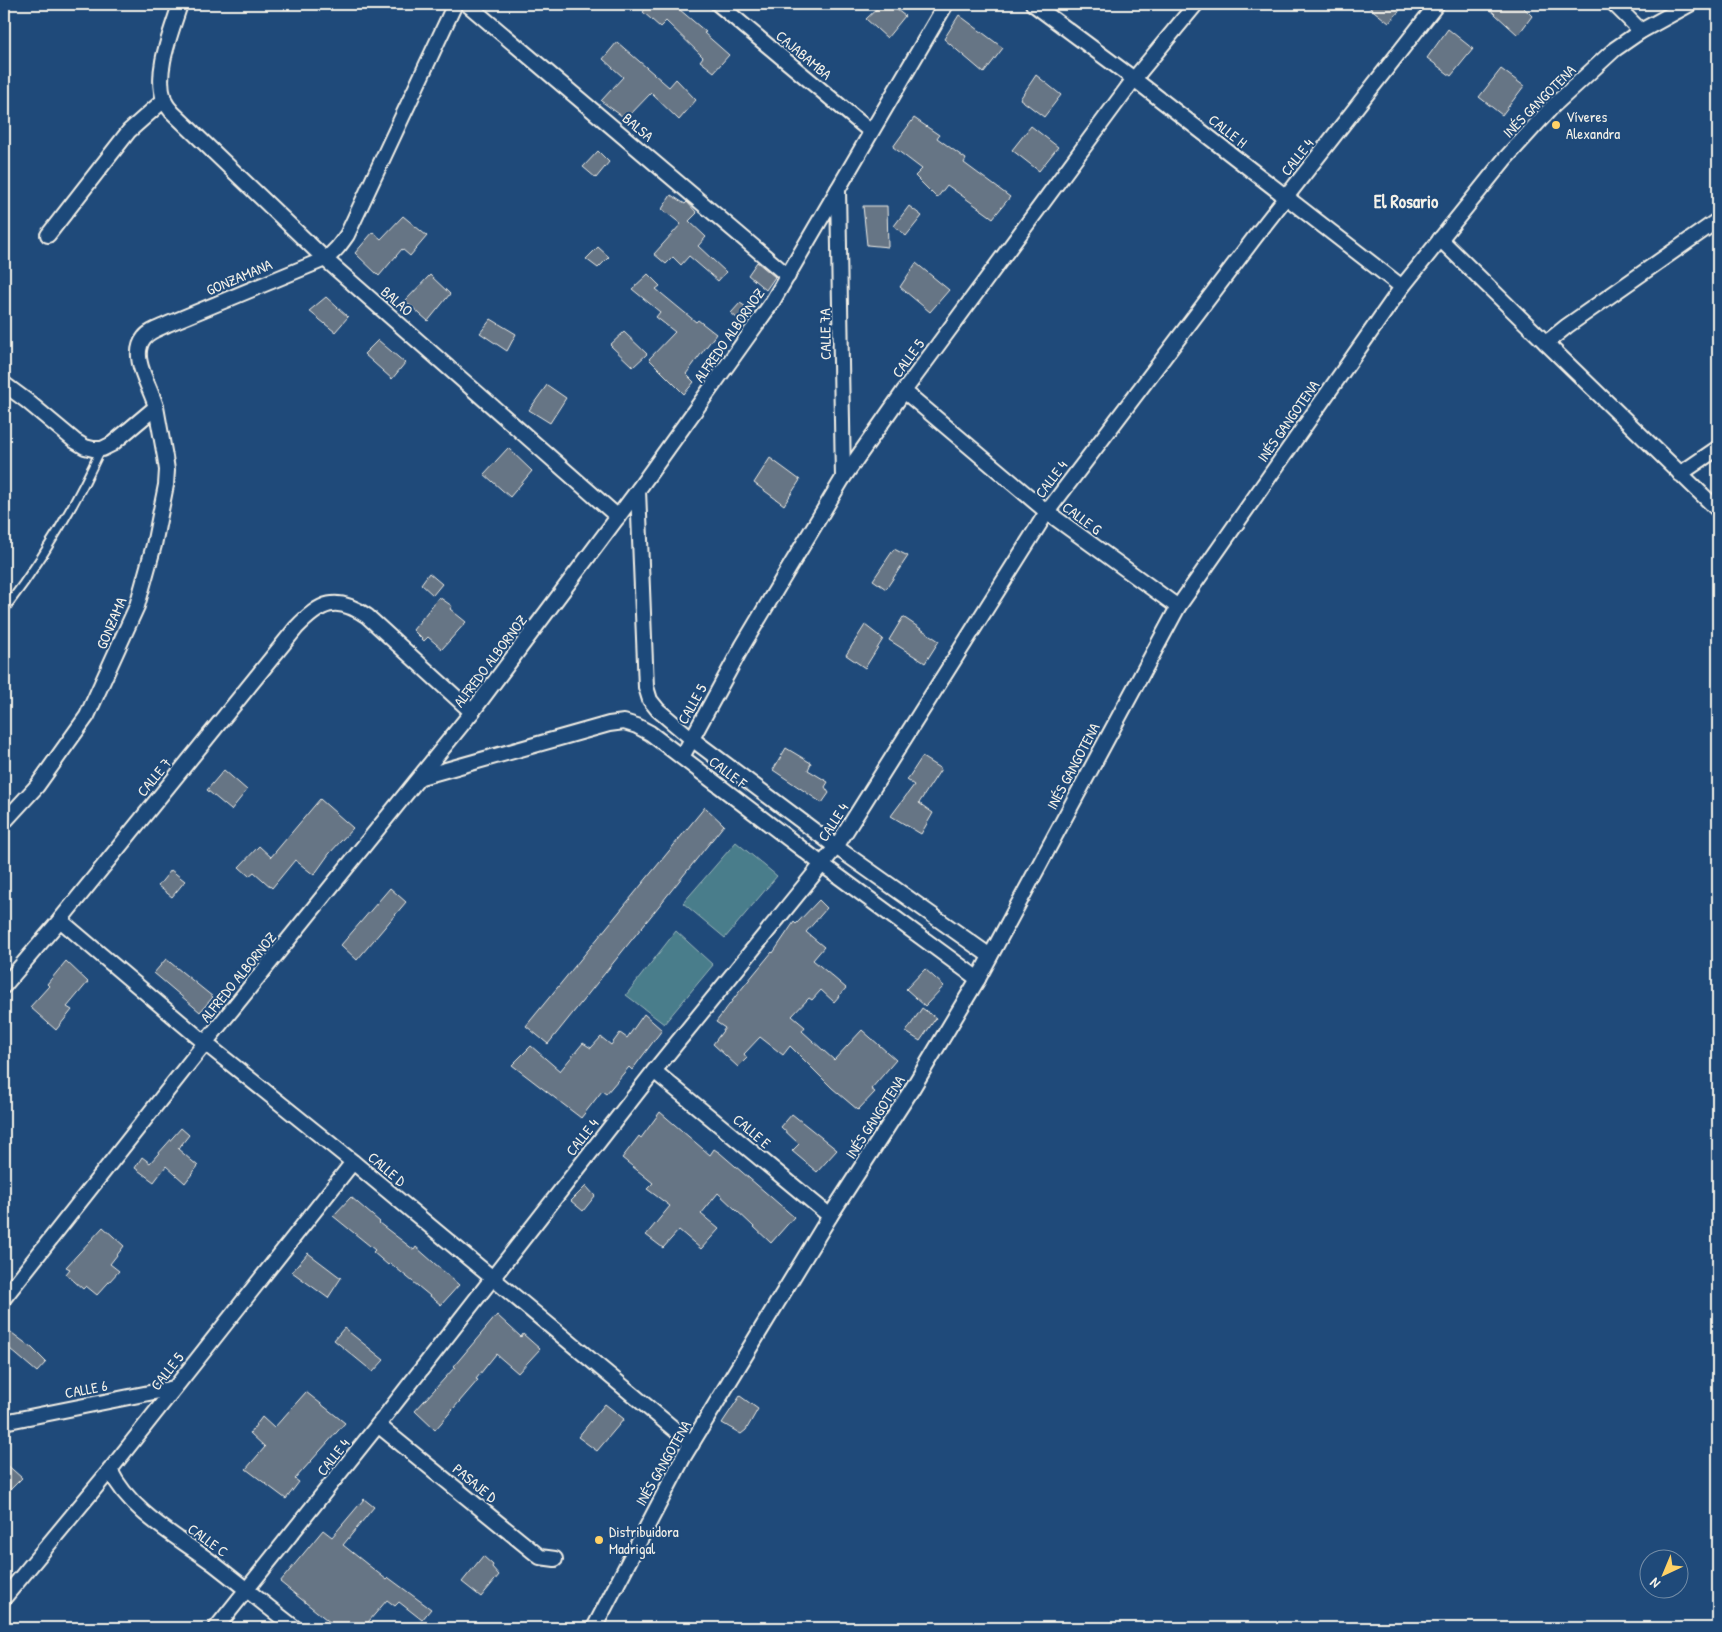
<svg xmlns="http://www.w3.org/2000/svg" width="1722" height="1632" font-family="'Patrick Hand',sans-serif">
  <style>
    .green { fill: #487d8b; stroke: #9eb7ba }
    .building { fill: #667485; stroke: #f4f1e8 }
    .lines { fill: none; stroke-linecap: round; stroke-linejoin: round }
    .lane-casing { stroke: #f4f1e8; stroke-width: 11 }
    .street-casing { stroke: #f4f1e8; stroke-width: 18 }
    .lane { stroke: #1f4a7a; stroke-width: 7 }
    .street { stroke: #1f4a7a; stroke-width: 14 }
    .poi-dot { fill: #ffd166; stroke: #1f4a7a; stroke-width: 2 }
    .labels { text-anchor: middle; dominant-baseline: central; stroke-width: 4; stroke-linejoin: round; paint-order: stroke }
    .street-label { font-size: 15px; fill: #f4f1e8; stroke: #1f4a7a }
    .poi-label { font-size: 15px; fill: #f4f1e8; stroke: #1f4a7a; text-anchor: start }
    .quarter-label { font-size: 18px; font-weight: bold; fill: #f4f1e8; stroke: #1f4a7a }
  </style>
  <rect width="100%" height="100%" fill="#1f4a7a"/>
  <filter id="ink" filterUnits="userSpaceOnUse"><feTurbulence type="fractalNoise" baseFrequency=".02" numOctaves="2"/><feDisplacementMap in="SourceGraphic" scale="10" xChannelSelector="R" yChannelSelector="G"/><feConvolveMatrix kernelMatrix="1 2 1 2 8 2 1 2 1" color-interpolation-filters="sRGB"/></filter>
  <g filter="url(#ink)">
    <g class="green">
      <path d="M 736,842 L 777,876 L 725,938 L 683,903 Z"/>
      <path d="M 676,931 L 713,965 L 664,1024 L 626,995 Z"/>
    </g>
    <g class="building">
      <path d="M 650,4 L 673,4 L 706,32 L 704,33 L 729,55 L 714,72 L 700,61 L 703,57 L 666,21 L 660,27 L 643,12 Z"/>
      <path d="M 882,4 L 889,4 L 905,16 L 887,38 L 866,19 Z"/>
      <path d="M 1365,4 L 1405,4 L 1389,23 Z"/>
      <path d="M 1484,4 L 1520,4 L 1532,16 L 1518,35 Z"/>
      <path d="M 959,15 L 1003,48 L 984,73 L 944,39 Z"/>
      <path d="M 1448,29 L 1473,49 L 1451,76 L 1427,58 Z"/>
      <path d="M 617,42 L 669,87 L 676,79 L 696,100 L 679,120 L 651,93 L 626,119 L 601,101 L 623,77 L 603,59 Z"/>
      <path d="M 1501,69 L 1524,86 L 1502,115 L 1479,97 Z"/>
      <path d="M 1036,75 L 1061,95 L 1044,117 L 1020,99 Z"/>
      <path d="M 914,118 L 939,135 L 937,138 L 966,159 L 964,163 L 1010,197 L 993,218 L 947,185 L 937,198 L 915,176 L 922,169 L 893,147 Z"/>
      <path d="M 1031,126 L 1058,147 L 1039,171 L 1012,150 Z"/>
      <path d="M 598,151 L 609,162 L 596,178 L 583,167 Z"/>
      <path d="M 671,195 L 685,204 L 687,202 L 697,213 L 689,221 L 706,237 L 698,246 L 726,272 L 718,281 L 689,256 L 681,265 L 673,257 L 666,264 L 654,254 L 681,224 L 662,209 Z"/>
      <path d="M 863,206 L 887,206 L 888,247 L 867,245 Z"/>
      <path d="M 909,206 L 922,216 L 906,236 L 894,226 Z"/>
      <path d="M 403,216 L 427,236 L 410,256 L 402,249 L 379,276 L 355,253 L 373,232 L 381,239 Z"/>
      <path d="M 598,247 L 609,257 L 598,268 L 586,259 Z"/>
      <path d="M 757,262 L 775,277 L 766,290 L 748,275 Z"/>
      <path d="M 916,263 L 949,290 L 930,312 L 900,287 Z"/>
      <path d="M 648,274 L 660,286 L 656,289 L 696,322 L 698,320 L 716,334 L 686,374 L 694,382 L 684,394 L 649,359 L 675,332 L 656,317 L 660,312 L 632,289 Z"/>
      <path d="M 430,275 L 450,294 L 428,321 L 405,301 Z"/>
      <path d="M 326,297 L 348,317 L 335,332 L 309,311 Z"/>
      <path d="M 740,303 L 754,312 L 744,324 L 731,313 Z"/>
      <path d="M 491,319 L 516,334 L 507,351 L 480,333 Z"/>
      <path d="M 624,332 L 647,354 L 633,367 L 610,345 Z"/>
      <path d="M 378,340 L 405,363 L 392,379 L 364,354 Z"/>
      <path d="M 547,385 L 566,398 L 550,423 L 529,410 Z"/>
      <path d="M 508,448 L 532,471 L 510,497 L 484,474 Z"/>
      <path d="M 770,458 L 800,480 L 784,505 L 754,483 Z"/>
      <path d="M 894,549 L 908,556 L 886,589 L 873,580 Z"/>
      <path d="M 429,573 L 442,584 L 433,595 L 421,584 Z"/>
      <path d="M 439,597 L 452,606 L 450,609 L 466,622 L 442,649 L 428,637 L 424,641 L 413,630 Z"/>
      <path d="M 903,617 L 939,641 L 925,663 L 889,640 Z"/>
      <path d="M 865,625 L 883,639 L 865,668 L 846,655 Z"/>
      <path d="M 786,748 L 811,763 L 808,770 L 828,782 L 825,787 L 829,793 L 822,803 L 773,770 Z"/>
      <path d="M 922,757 L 941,769 L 919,803 L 933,813 L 921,834 L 891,816 L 914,785 L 907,780 Z"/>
      <path d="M 224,770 L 247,790 L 231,810 L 207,790 Z"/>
      <path d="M 320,799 L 353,828 L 329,854 L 314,875 L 295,860 L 272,888 L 254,872 L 249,876 L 239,867 L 259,846 L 271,857 Z"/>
      <path d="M 705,807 L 724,825 L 548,1044 L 526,1026 Z"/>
      <path d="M 171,870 L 185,881 L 172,897 L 158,886 Z"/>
      <path d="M 390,888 L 406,902 L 357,960 L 341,945 Z"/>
      <path d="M 819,900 L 827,908 L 806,932 L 824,947 L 813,960 L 846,988 L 834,1002 L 821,990 L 812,1000 L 809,998 L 792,1016 L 805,1027 L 802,1031 L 834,1060 L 862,1030 L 896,1060 L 871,1089 L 875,1092 L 858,1110 L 832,1088 L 790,1046 L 783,1055 L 760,1037 L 744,1054 L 747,1058 L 738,1067 L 713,1044 L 725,1028 L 716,1022 L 739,992 L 772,952 L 773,953 L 794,922 L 796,924 Z"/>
      <path d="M 166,959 L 213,997 L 200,1012 L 154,973 Z"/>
      <path d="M 66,961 L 88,982 L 67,1007 L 72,1010 L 56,1030 L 30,1007 L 49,986 L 47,984 Z"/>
      <path d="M 925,969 L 944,986 L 925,1006 L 906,989 Z"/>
      <path d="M 922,1008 L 936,1018 L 920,1041 L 906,1032 Z"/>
      <path d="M 644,1014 L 662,1030 L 632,1070 L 629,1067 L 606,1094 L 602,1091 L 581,1118 L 512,1065 L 531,1046 L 560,1071 L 583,1043 L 591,1048 L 601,1037 L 611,1045 L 620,1033 L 627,1038 Z"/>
      <path d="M 660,1112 L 710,1155 L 714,1149 L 720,1153 L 794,1217 L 771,1243 L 718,1193 L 701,1214 L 719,1229 L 701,1249 L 679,1230 L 663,1248 L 646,1235 L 670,1206 L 647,1189 L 653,1183 L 622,1158 L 639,1136 L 641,1138 Z"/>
      <path d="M 792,1114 L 837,1150 L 817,1172 L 792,1151 L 799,1144 L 781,1127 Z"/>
      <path d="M 181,1128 L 189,1135 L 178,1149 L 198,1166 L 185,1183 L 166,1166 L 154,1182 L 135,1168 L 142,1157 L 150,1163 Z"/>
      <path d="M 586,1186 L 595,1196 L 583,1211 L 571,1201 Z"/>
      <path d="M 351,1197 L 380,1222 L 379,1223 L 414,1250 L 416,1247 L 459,1285 L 441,1305 L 390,1263 L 388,1265 L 373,1252 L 375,1250 L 333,1216 Z"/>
      <path d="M 103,1227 L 124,1246 L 110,1264 L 119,1271 L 97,1295 L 86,1286 L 83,1289 L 66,1274 L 70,1269 L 66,1267 Z"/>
      <path d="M 308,1253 L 341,1278 L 328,1298 L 292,1272 Z"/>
      <path d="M 497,1315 L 521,1337 L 523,1334 L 540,1349 L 518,1373 L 496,1354 L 476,1379 L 478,1380 L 435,1430 L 415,1411 L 455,1367 L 454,1366 Z"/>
      <path d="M 4,1327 L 32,1348 L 46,1362 L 37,1372 L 4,1344 Z"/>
      <path d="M 344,1328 L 384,1360 L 373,1372 L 334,1340 Z"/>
      <path d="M 306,1392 L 345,1423 L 295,1479 L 299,1482 L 286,1499 L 246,1469 L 265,1447 L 250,1433 L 262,1417 L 274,1428 Z"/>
      <path d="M 740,1396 L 758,1409 L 746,1430 L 741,1434 L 722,1423 Z"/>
      <path d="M 605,1404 L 624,1419 L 597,1451 L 578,1437 Z"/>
      <path d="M 4,1462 L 22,1478 L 4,1496 Z"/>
      <path d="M 364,1499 L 374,1507 L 343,1545 L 387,1580 L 389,1578 L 431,1609 L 422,1620 L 399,1602 L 395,1606 L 387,1600 L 363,1628 L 337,1628 L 280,1582 L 323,1530 L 332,1537 Z"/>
      <path d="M 483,1556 L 493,1565 L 492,1567 L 499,1575 L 481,1597 L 462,1582 Z"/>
    </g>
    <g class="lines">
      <g class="lane-casing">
        <path id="lane" d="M 4,610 C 42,560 75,506 101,449"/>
      </g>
      <g class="street-casing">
        <g id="street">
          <path d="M 180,4 C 172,31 154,71 164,99 C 165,104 169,108 172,112 L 325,259 L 618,517"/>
          <path d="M 467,4 L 788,276"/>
          <path d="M 718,4 L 870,131"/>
          <path d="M 1033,4 L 1134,79 L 1402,287"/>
          <path d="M 1614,4 L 1641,31"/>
          <path d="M 838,189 L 843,478"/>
          <path d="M 48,235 L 129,131 L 164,100"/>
          <path d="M 1440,239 L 1546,343 L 1567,326 L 1718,220"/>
          <path d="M 1546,343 L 1718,510"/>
          <path d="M 4,384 L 27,401 L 75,441 L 85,447 L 93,449 L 102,449 L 112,444 L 156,407 C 151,387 129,357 144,338 C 149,331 160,328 168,324 L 325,259 C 335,252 340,245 347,235 L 455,4"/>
          <path d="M 904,391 L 1047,512 L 1178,607"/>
          <path d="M 1680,474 L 1718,448"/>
          <path d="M 638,490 L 646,687 L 650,700 L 658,710 L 692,739 L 836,847 L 990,956"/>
          <path d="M 682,757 L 743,645 L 843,478 L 904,391 L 1134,79 L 1196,4"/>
          <path d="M 421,777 L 609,724 L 624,722 L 637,726 L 650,733 L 823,865 L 978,979"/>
          <path d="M 4,822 L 37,786 L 87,716 L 137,606 L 154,545 L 166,485 L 167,470 L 165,457 L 156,407"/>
          <path d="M 60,920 L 205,1043 L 353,1162 L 692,1444"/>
          <path d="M 4,986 L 60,920 L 296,628 C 321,602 336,595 367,616 L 472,712"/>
          <path d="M 654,1071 L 830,1216"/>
          <path d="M 4,1298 L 205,1043 L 472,712 L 638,490 L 771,304 L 946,4"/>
          <path d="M 4,1422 L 174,1388"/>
          <path d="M 378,1425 L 540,1557 L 555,1559"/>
          <path d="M 110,1470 C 130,1512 178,1537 214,1564 C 241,1585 268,1607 295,1628"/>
          <path d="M 4,1598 L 110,1470 L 353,1162"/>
          <path d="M 216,1628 L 378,1425 L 654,1071 L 836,847 L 1047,512 L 1255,237 L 1437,4"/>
          <path d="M 594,1628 L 684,1456 L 830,1216 L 912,1089 L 978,979 L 1178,607 L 1402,287 L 1504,160 L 1552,107 L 1615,49 L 1641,31 L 1690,4"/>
        </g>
      </g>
      <use href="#lane" class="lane"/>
      <use href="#street" class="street"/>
    </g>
  </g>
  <g class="poi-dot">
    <circle cx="1556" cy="125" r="5"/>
    <circle cx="599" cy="1540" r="5"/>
  </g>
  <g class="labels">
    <g class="street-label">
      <text transform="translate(804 55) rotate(40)">CAJABAMBA</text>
      <text transform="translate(1539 101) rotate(-45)">INÉS GANGOTENA</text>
      <text transform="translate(638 127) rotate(40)">BALSA</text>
      <text transform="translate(1228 131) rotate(38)">CALLE H</text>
      <text transform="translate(1297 157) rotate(-52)">CALLE 4</text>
      <text transform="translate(239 277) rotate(-23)">GONZAMANA</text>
      <text transform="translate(397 301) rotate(41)">BALAO</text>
      <text transform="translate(825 334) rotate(-91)">CALLE 7A</text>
      <text transform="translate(729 335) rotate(-55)">ALFREDO ALBORNOZ</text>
      <text transform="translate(908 358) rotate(-54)">CALLE 5</text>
      <text transform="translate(1288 421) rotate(-55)">INÉS GANGOTENA</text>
      <text transform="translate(1051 479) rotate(-53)">CALLE 4</text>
      <text transform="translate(1082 518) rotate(36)">CALLE G</text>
      <text transform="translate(111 623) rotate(-67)">GONZAMA</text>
      <text transform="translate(490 661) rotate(-53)">ALFREDO ALBORNOZ</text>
      <text transform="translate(692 704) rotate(-61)">CALLE 5</text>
      <text transform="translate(1073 766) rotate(-62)">INÉS GANGOTENA</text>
      <text transform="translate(728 772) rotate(37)">CALLE F</text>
      <text transform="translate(154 777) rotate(-51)">CALLE 7</text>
      <text transform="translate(833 822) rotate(-57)">CALLE 4</text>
      <text transform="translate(238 977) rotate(-51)">ALFREDO ALBORNOZ</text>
      <text transform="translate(875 1117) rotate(-57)">INÉS GANGOTENA</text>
      <text transform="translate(752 1131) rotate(40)">CALLE E</text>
      <text transform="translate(582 1137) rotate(-52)">CALLE 4</text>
      <text transform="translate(387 1169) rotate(40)">CALLE D</text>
      <text transform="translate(167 1371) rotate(-52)">CALLE 5</text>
      <text transform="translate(86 1389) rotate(-11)">CALLE 6</text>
      <text transform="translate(333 1457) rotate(-52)">CALLE 4</text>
      <text transform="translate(663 1463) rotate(-60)">INÉS GANGOTENA</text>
      <text transform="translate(475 1483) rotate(39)">PASAJE D</text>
      <text transform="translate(208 1540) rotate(36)">CALLE C</text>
    </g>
    <g class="poi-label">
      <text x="1566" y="116">Víveres<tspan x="1566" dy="17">Alexandra</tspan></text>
      <text x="609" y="1531">Distribuidora<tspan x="609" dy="17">Madrigal</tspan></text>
    </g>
    <g class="quarter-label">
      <text x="1406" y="201">El Rosario</text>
    </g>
  </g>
  <rect width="1722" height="1632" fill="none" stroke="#1f4a7a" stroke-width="20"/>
  <rect x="10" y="10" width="1702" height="1612" fill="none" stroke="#f4f1e8" stroke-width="2" filter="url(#ink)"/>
  <g transform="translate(1664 1574) rotate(224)"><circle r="24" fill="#1f4a7a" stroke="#748da6"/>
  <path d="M0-4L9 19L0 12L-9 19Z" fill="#ffd166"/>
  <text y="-8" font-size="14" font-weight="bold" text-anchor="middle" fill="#f4f1e8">N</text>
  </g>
</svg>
